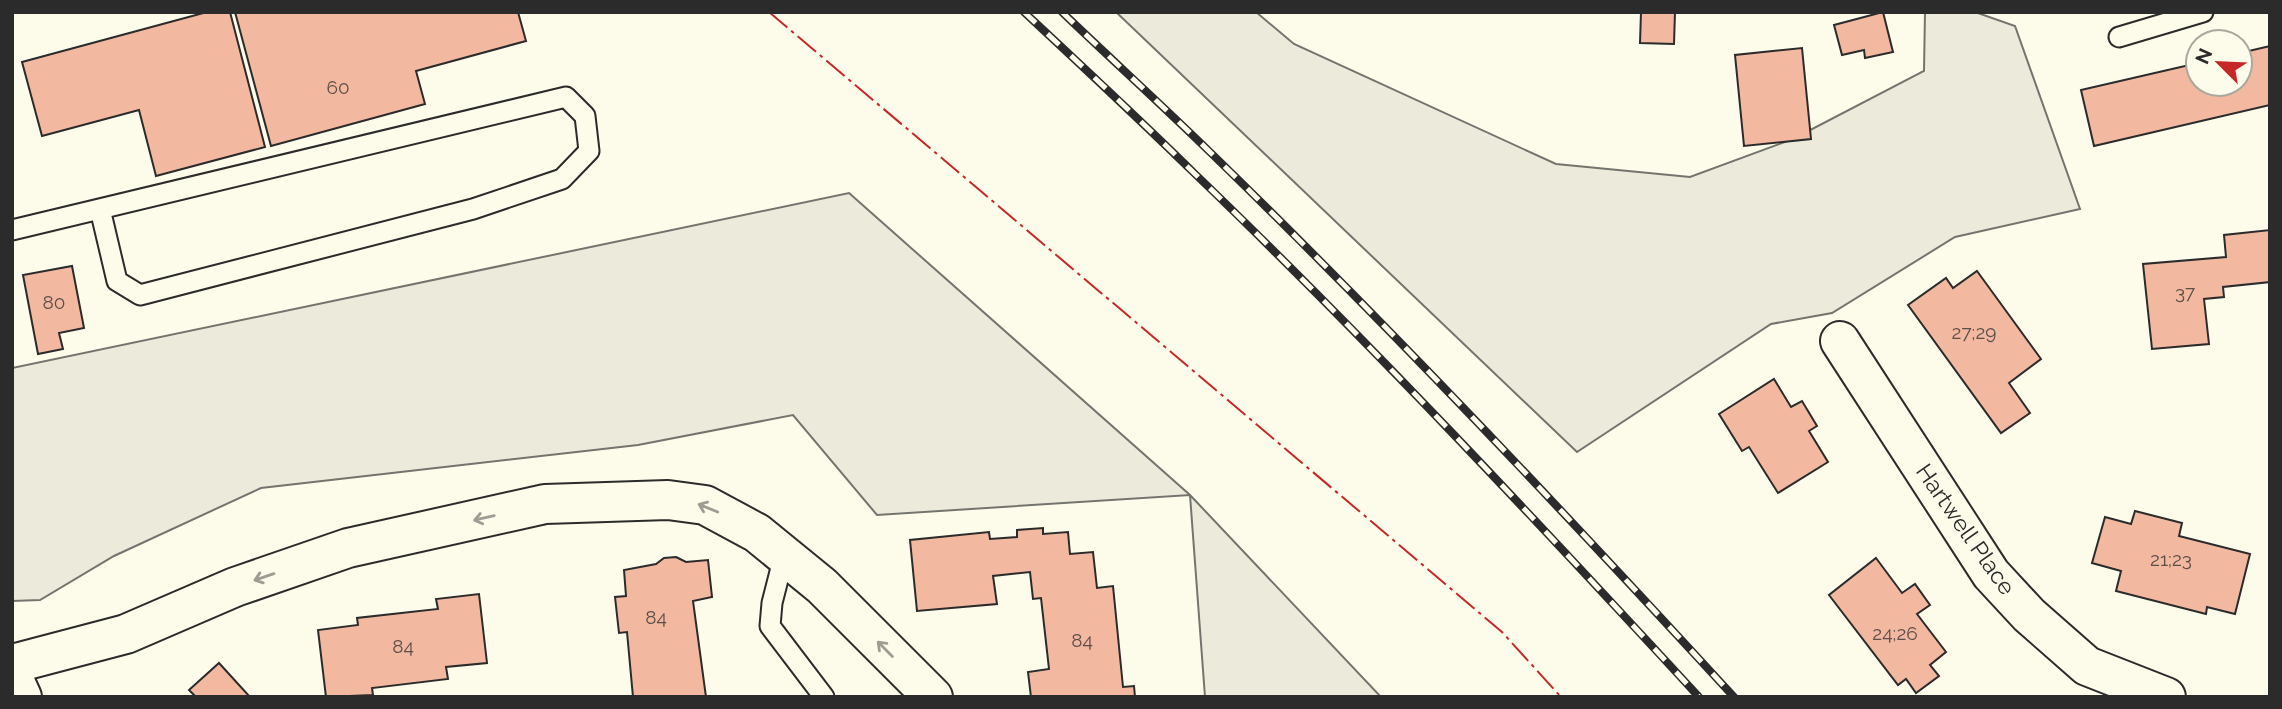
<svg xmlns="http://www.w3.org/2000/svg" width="2282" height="709" font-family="Raleway,sans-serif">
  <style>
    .green { fill: #ecebdb; stroke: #74746e; stroke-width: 2 }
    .building { fill: #f2b8a0; stroke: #2b2b2b; stroke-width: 2 }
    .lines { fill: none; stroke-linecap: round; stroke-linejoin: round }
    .service-casing { stroke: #2b2b2b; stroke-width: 23 }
    .minor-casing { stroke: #2b2b2b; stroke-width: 42 }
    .service { stroke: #fdfbea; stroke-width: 19 }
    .minor { stroke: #fdfbea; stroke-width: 38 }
    .rail-casing { stroke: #2b2b2b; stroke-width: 8 }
    .rail { stroke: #fdfbea; stroke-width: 5; stroke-dasharray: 16; stroke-linecap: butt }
    .power { stroke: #c62828; stroke-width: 2; stroke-dasharray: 24 5 3.5 5; stroke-linecap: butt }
    .oneway { stroke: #9e9d94 }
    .labels { text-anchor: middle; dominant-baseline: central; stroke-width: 5; stroke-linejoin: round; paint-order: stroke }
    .number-label { font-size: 19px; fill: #5d4e48 }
    .street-label { font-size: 23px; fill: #2b2b2b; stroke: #fdfbea }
  </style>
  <rect width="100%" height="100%" fill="#fdfbea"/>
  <g class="green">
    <path d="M 1116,12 L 1256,12 L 1294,44 L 1556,164 L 1690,177 L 1793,139 L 1924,71 L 1925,12 L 1975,12 L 2015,26 L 2080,209 L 1955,237 L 1832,313 L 1771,324 L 1577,452 Z"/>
    <path d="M 849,193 L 1190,495 L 1381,697 L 1205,697 L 1190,495 L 877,515 L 793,415 L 638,445 L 261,488 L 114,556 L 40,600 L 12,601 L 12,368 Z"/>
  </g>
  <g class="building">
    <path d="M 207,12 L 230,12 L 265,147 L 156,176 L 139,110 L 42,136 L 22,62 Z"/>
    <path d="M 235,12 L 518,12 L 526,41 L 416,71 L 425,104 L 271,146 Z"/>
    <path d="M 1641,12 L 1675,12 L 1674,44 L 1640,43 Z"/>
    <path d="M 1883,12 L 1893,52 L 1865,58 L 1864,50 L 1842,55 L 1834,25 Z"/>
    <path d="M 2270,46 L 2270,105 L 2094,146 L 2081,90 L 2198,63 L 2198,84 L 2240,84 L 2240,53 Z"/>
    <path d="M 1802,48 L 1811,139 L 1744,146 L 1735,55 Z"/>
    <path d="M 2270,230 L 2270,282 L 2223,287 L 2224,297 L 2204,299 L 2209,344 L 2152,349 L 2143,264 L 2226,257 L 2224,235 Z"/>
    <path d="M 72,266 L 84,328 L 59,333 L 63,349 L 38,354 L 23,275 Z"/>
    <path d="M 1977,271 L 2041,359 L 2009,383 L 2030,413 L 2001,433 L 1908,305 L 1946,278 L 1953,288 Z"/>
    <path d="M 1774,379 L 1791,407 L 1802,401 L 1817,426 L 1809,431 L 1828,462 L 1778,493 L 1749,447 L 1742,451 L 1719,414 Z"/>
    <path d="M 2135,511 L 2182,523 L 2179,536 L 2250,554 L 2235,614 L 2207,607 L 2206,614 L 2116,591 L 2121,571 L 2092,563 L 2105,517 L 2131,524 Z"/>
    <path d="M 1043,528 L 1043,534 L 1068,532 L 1070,554 L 1093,552 L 1097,588 L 1113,586 L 1123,687 L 1134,686 L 1135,697 L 1031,697 L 1028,672 L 1049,669 L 1041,598 L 1033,599 L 1030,572 L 993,576 L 997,604 L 917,611 L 910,540 L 989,532 L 990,539 L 1017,537 L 1017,530 Z"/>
    <path d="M 676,557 L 686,562 L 708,560 L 712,597 L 693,601 L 706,697 L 633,697 L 627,632 L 619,633 L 615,597 L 626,596 L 624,570 L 656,564 L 664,558 Z"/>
    <path d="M 1876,558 L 1902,593 L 1915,584 L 1930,605 L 1917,614 L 1946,652 L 1930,665 L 1939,676 L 1916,693 L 1906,679 L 1898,685 L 1829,595 Z"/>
    <path d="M 479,594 L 487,663 L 446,667 L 448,679 L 372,688 L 373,695 L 326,697 L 318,630 L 358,625 L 357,618 L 438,609 L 436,599 Z"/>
    <path d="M 219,663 L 250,697 L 196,697 L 189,690 Z"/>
  </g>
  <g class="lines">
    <g class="service-casing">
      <g id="service">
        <path d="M 2119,37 L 2203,12"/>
        <path d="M 12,230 L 566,97 L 585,116 L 589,151 L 562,179 L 473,209 L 140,295 L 117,281 L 100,209"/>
        <path d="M 784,556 L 772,603 L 770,626 L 824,697"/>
      </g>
    </g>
    <g class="minor-casing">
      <g id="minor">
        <path d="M 1840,341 L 1991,574 L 2029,615 L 2087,666 L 2166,697"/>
        <path d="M 12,664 L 126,634 L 235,587 L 348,548 L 545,504 L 668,500 L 705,505 L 757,533 L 822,586 L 933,697"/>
        <path d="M 12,675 L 22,697"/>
      </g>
    </g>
    <use href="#service" class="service"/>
    <use href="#minor" class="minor"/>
    <g class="rail-casing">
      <g id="rail">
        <path d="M 1024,12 C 1081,65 1138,118 1193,172 C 1368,340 1534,518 1699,697"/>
        <path d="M 1062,12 C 1112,60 1163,106 1212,154 C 1392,329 1564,512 1734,697"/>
      </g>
    </g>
    <use href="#rail" class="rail"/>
    <path class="power" d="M 769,12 L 1502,632 L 1561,697"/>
  </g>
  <defs><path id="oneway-shaft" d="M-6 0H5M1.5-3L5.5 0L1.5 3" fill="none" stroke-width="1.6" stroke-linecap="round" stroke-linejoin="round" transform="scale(1.75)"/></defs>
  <g class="oneway">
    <use href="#oneway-shaft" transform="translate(708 508) rotate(-158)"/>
    <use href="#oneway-shaft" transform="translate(484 518) rotate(167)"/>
    <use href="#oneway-shaft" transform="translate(264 577) rotate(161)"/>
    <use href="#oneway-shaft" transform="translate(885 649) rotate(-135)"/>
  </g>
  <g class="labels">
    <g class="number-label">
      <text x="338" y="87">60</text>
      <text x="2185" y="292">37</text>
      <text x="54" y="302">80</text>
      <text x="1974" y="332">27;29</text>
      <text x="2171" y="559">21;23</text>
      <text x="656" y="617">84</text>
      <text x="1895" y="633">24;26</text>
      <text x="1082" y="640">84</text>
      <text x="403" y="646">84</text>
    </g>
    <g class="street-label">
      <text transform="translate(1966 529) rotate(55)">Hartwell Place</text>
    </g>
  </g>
  <rect width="2282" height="709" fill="none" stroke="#2b2b2b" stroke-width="28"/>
  <g transform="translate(2219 63) rotate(294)"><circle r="33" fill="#fdfbea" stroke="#a9a89e" stroke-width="2"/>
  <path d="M0-5L12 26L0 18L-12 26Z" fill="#c62828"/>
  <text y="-10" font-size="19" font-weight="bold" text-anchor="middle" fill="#2b2b2b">N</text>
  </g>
</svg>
